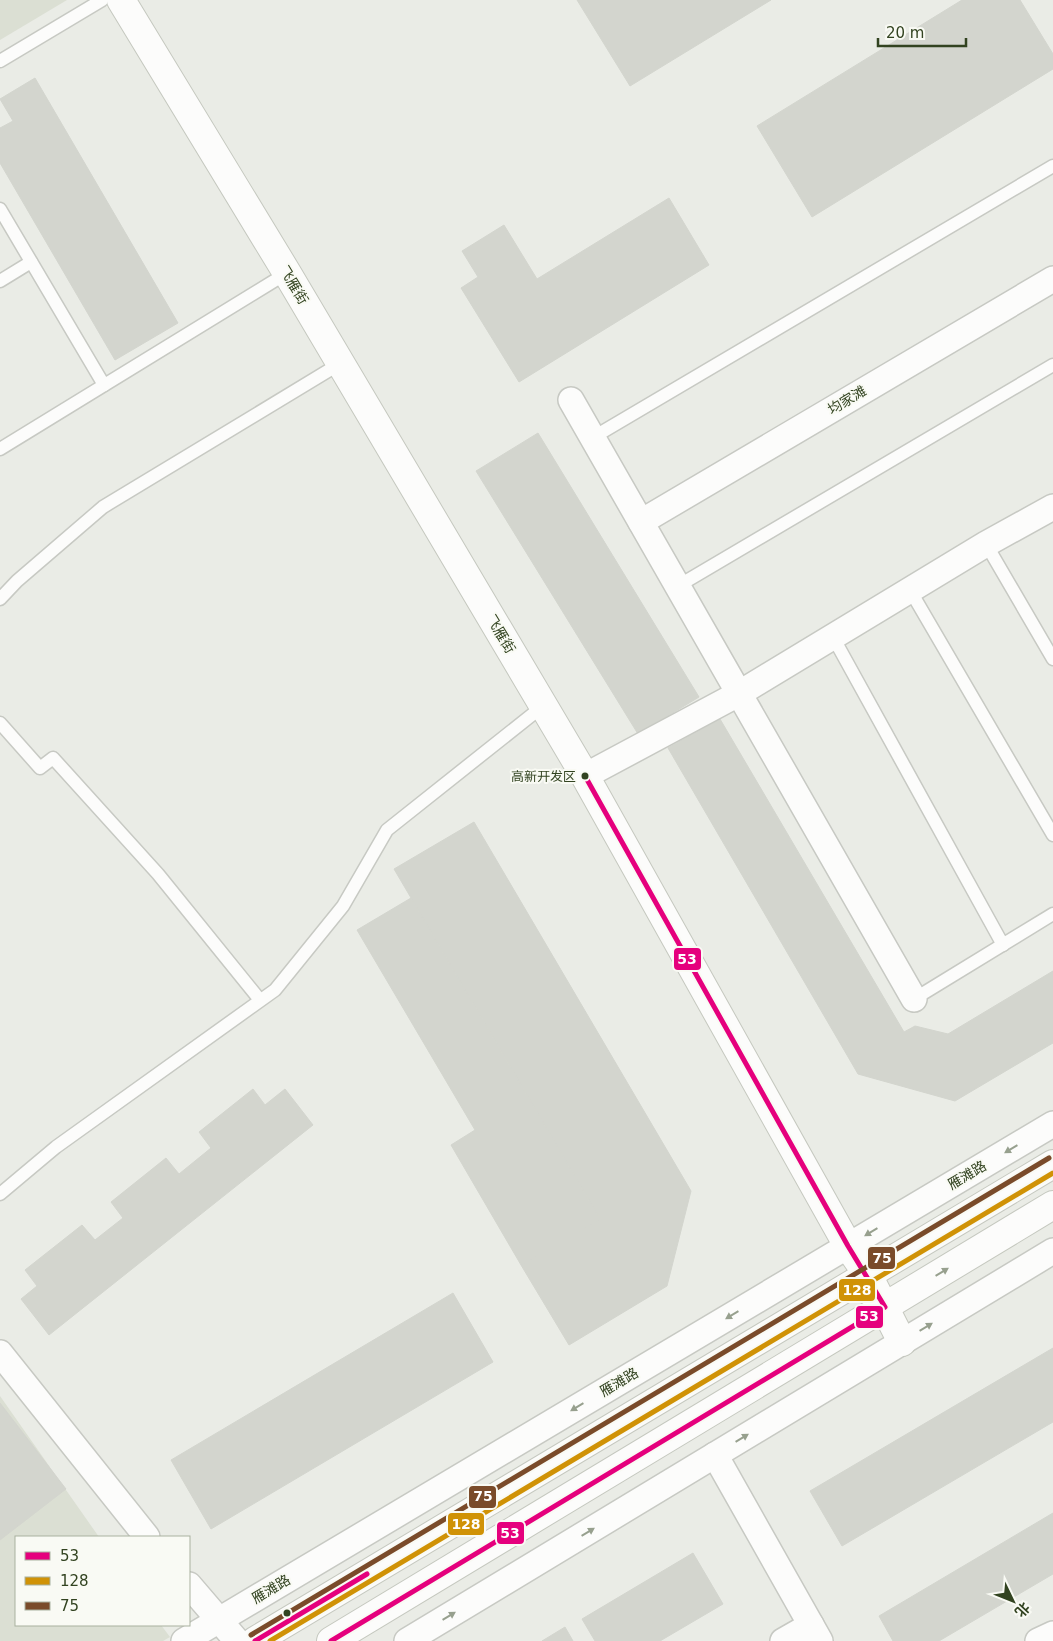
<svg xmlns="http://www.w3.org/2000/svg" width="1053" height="1641" font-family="'DejaVu Sans','Noto Sans SC',sans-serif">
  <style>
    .built { fill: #dbdfd3 }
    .building { fill: #d3d5ce; stroke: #d3d5ce }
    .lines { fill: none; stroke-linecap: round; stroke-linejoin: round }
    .service-casing { stroke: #c7c9c3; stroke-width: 15 }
    .minor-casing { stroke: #c7c9c3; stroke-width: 28 }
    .secondary-casing { stroke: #c5c8bf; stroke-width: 30 }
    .service { stroke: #fcfcfb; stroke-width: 12 }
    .minor { stroke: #fcfcfb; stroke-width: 25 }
    .secondary { stroke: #fcfcfb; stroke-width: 28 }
    .bus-1-casing { stroke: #f9faf4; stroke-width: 9 }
    .bus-2-casing { stroke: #f9faf4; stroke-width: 9 }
    .bus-3-casing { stroke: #f9faf4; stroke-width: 9 }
    .bus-1 { stroke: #e5007d; stroke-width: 5 }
    .bus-2 { stroke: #d09206; stroke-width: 5 }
    .bus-3 { stroke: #7a4b2a; stroke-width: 5 }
    .oneway { fill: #97a08e }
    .bus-dot { fill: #324320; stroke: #f9faf4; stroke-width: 2 }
    .labels { text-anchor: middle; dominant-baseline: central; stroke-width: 4; stroke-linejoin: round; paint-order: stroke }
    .bus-label { font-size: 13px; fill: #324320; stroke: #f9faf4; text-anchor: end }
    .street-label { font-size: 14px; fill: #324320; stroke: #f9faf4 }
    .line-badge { stroke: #f9faf4; stroke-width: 2 }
    .badge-label { font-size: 14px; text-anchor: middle; font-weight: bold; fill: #fff }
  </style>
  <rect width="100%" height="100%" fill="#eaece6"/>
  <g class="built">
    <path d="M 0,0 L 67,0 L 0,40 Z"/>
    <path d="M 0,1396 L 99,1537 L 16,1537 L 16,1625 L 161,1625 L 170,1637 L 163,1641 L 0,1641 Z"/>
  </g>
  <g class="building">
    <path d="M 577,0 L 771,0 L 630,86 Z"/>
    <path d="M 962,0 L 1020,0 L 1053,54 L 1053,69 L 812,217 L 757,126 Z"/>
    <path d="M 35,78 L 178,323 L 115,360 L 0,163 L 0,128 L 13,121 L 0,99 Z"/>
    <path d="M 669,198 L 709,265 L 519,382 L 461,288 L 478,277 L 462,251 L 504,225 L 537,279 Z"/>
    <path d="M 538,433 L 699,697 L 638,734 L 476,471 Z"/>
    <path d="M 720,719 L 904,1032 L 915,1026 L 948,1034 L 1053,971 L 1053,1043 L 955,1101 L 858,1074 L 668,748 Z"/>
    <path d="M 474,822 L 691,1191 L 667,1286 L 569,1345 L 521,1265 L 600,1219 L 394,869 Z"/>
    <path d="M 411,898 L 600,1219 L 521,1265 L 451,1145 L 475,1130 L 357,930 Z"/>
    <path d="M 253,1089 L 265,1105 L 285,1089 L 313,1125 L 49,1335 L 21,1299 L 37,1286 L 25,1270 L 82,1225 L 95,1240 L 123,1218 L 111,1202 L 166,1158 L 179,1174 L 211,1148 L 199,1132 Z"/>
    <path d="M 453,1293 L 493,1362 L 211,1529 L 171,1460 Z"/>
    <path d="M 1053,1348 L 1053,1422 L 842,1546 L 810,1491 Z"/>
    <path d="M 0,1403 L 66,1489 L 0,1540 Z"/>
    <path d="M 1053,1513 L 1053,1574 L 939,1641 L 893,1641 L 879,1616 Z"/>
    <path d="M 693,1553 L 723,1604 L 660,1641 L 595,1641 L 582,1619 Z"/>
    <path d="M 565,1627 L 573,1641 L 542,1641 Z"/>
  </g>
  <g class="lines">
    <g class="service-casing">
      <g id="service">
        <path d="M 0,61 L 102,0"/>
        <path d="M 0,209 L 104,385"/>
        <path d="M 0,281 L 31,262"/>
        <path d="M 592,438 L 1053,166"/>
        <path d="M 0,449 L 287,273"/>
        <path d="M 986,544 L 1053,659"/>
        <path d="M 678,586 L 1053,365"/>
        <path d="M 910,590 L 1053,835"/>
        <path d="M 0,599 L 17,581 L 103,507 L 341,363"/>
        <path d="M 833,637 L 1003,945"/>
        <path d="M 0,723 L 40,768 L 53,758 L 158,874 L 260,1000"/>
        <path d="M 914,999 L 1053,914"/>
        <path d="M 0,1194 L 56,1147 L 275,990 L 343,906 L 387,830 L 543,706"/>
      </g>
    </g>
    <g class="minor-casing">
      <g id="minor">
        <path d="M 571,400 L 914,999"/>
        <path d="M 641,522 L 1053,279"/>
        <path d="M 585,776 L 740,693 L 986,544 L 1053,507"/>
        <path d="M 0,1353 L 147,1537"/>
        <path d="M 715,1455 L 820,1641"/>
        <path d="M 189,1585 L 237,1641"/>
        <path d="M 184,1641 L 1053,1124"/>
        <path d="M 407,1641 L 1053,1251"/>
        <path d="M 783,1641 L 811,1625"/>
        <path d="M 1038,1641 L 1053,1634"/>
      </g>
    </g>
    <g class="secondary-casing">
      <g id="secondary">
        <path d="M 121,0 L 287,273 L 585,776 L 848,1246 L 868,1275 L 902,1342"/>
        <path d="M 255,1641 L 1053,1164"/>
        <path d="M 331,1641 L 1053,1205"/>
      </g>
    </g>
    <use href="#service" class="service"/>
    <use href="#minor" class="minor"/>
    <use href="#secondary" class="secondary"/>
    <g class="bus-1-casing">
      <g id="bus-1">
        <path d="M 255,1641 L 367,1574"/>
        <path d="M 331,1641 L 885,1307 L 848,1246 L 585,776"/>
      </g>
    </g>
    <g class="bus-2-casing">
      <path id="bus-2" d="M 270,1641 L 1053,1173"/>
    </g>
    <g class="bus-3-casing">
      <path id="bus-3" d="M 251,1635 L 1049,1158"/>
    </g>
    <use href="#bus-1" class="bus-1"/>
    <use href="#bus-2" class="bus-2"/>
    <use href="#bus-3" class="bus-3"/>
  </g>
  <defs><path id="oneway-solid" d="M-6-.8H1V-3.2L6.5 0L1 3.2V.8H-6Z" transform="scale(1.25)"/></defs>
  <g class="oneway">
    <use href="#oneway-solid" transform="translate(1011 1149) rotate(149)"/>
    <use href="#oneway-solid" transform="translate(871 1232) rotate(149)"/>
    <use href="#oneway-solid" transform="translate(942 1272) rotate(-31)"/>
    <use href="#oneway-solid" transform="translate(732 1315) rotate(149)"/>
    <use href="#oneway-solid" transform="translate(926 1327) rotate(-31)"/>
    <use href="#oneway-solid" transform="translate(577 1407) rotate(149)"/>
    <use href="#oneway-solid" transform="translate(742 1438) rotate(-31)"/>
    <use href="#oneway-solid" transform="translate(588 1532) rotate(-31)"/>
    <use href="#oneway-solid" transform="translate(449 1616) rotate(-31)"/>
  </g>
  <g class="bus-dot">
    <circle cx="585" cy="776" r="4.5"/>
    <circle cx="287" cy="1613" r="4.5"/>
  </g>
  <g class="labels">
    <g class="bus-label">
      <text x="576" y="776">高新开发区</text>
    </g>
    <g class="street-label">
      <text transform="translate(294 285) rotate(59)">飞雁街</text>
      <text transform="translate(847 400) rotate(-31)">均家滩</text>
      <text transform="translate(501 634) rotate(59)">飞雁街</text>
      <text transform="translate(967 1175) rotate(-31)">雁滩路</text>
      <text transform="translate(619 1382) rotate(-31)">雁滩路</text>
      <text transform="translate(271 1589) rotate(-31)">雁滩路</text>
    </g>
  </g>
  <g class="line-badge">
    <rect x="673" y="947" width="29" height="24" rx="5" fill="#e5007d"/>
    <rect x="867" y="1246" width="29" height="24" rx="5" fill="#7a4b2a"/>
    <rect x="838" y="1278" width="38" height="24" rx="5" fill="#d09206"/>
    <rect x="855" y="1305" width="29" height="24" rx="5" fill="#e5007d"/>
    <rect x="468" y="1485" width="29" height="24" rx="5" fill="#7a4b2a"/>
    <rect x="447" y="1512" width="38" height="24" rx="5" fill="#d09206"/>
    <rect x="496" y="1521" width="29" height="24" rx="5" fill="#e5007d"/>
  </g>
  <g class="badge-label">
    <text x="687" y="964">53</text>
    <text x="882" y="1263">75</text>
    <text x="857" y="1295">128</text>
    <text x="869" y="1321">53</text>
    <text x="483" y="1501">75</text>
    <text x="466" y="1529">128</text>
    <text x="510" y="1538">53</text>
  </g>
  <rect x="15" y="1536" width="175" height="90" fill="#f9faf4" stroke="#a9b19f"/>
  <rect x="25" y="1552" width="25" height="8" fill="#e5007d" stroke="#a9b19f"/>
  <text x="60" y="1561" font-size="15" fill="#324320">53</text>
  <rect x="25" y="1577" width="25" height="8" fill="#d09206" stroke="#a9b19f"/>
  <text x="60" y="1586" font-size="15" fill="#324320">128</text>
  <rect x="25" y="1602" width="25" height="8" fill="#7a4b2a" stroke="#a9b19f"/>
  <text x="60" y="1611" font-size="15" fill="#324320">75</text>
  <g transform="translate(1013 1601) rotate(133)" stroke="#f9faf4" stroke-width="4" paint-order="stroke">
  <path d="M0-4L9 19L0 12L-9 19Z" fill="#324320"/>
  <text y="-8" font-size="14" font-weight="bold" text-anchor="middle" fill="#324320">北</text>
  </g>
  <path d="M878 38v8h88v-8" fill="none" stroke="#324320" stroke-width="2.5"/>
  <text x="886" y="38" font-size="15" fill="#324320" stroke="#f9faf4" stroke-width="4" paint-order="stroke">20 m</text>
</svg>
